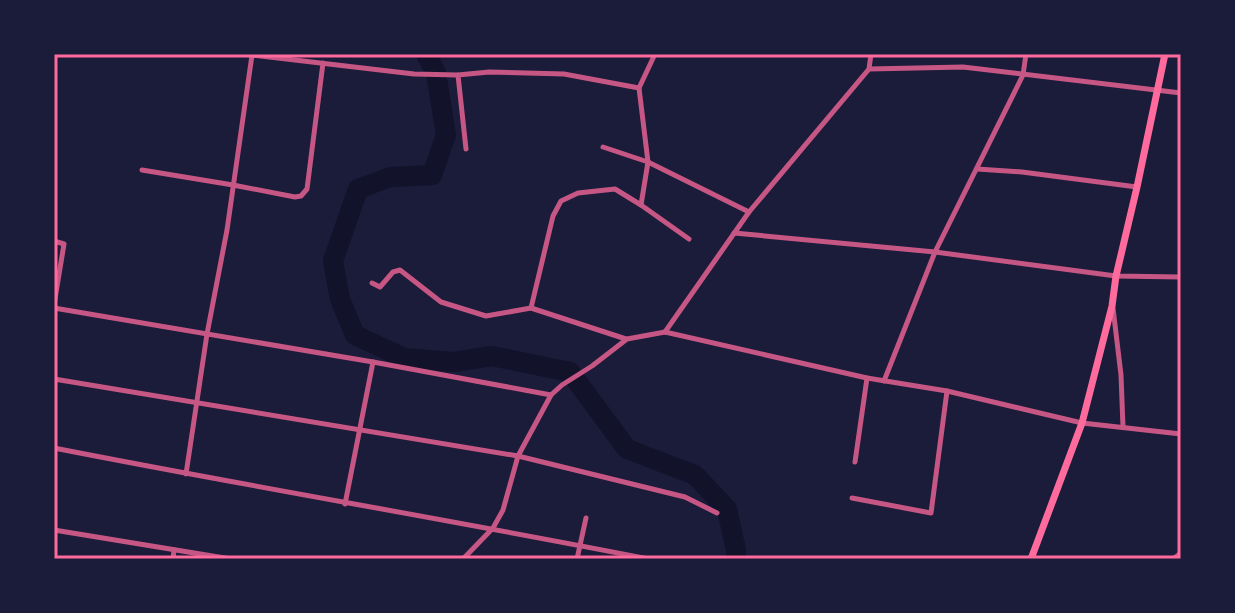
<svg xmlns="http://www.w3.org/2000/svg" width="1235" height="613" font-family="'IBM Plex Serif',serif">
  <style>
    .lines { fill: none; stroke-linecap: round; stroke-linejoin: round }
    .river { stroke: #12122b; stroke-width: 20 }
    .minor { stroke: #c65784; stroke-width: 5 }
    .secondary { stroke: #ff6b9d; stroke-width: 7 }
    .neatline { fill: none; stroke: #ff6b9d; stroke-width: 3 }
  </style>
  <rect width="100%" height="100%" fill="#1b1b3a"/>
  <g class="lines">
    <path class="river" d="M 426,54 L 436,73 L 446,135 L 432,175 L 390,177 L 358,189 L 333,261 L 340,299 L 355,335 L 404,358 L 454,362 L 492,356 L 570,372 L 627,449 L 695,475 L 727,509 L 736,550 L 736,559"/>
    <g class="minor">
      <path d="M 869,69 L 963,67 L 1181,93"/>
      <path d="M 603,147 L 648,162 L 749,212"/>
      <path d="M 466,149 L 458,75 L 489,72 L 564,74 L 639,88 L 655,54"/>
      <path d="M 977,169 L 1022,172 L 1137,187"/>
      <path d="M 142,170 L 233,185 L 295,197 L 301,196 L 307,189 L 323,63"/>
      <path d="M 641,205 L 689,239"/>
      <path d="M 734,233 L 935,252 L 1116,276 L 1181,277"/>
      <path d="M 54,241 L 64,244 L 54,305"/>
      <path d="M 372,283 L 380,287 L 393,272 L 400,270 L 441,302 L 486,316 L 531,308"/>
      <path d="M 54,308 L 373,362 L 551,395"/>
      <path d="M 1113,308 L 1121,375 L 1123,427"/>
      <path d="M 665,332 L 749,212 L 869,69 L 871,54"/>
      <path d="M 626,339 L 531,308 L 553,216 L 561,201 L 578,193 L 615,189 L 641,205 L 648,162 L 639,88"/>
      <path d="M 54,379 L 518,456 L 685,497 L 717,513"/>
      <path d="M 884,381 L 935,252 L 1023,75 L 1026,54"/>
      <path d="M 54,448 C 252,487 451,520 649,559"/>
      <path d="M 855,462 L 867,378"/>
      <path d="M 186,474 L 207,334 L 227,230 L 252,55 L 414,74 L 458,75"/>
      <path d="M 852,498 L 931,513 L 947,391"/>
      <path d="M 345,504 L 373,362"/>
      <path d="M 54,530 L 231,559"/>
      <path d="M 173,559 L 174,550"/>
      <path d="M 463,559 L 493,528 L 503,510 L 518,456 L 551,395 L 562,385 L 592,366 L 627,339 L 665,332 L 867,378 L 947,391 L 1082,423 L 1181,434"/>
      <path d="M 577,559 L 586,518"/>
      <path d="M 1173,559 L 1181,553"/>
    </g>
    <path class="secondary" d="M 1031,559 L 1082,423 L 1112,306 L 1116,276 L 1137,187 L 1165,54"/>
  </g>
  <rect width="1235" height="613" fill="none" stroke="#1b1b3a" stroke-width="112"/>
  <rect x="56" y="56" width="1123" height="501" class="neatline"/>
</svg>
